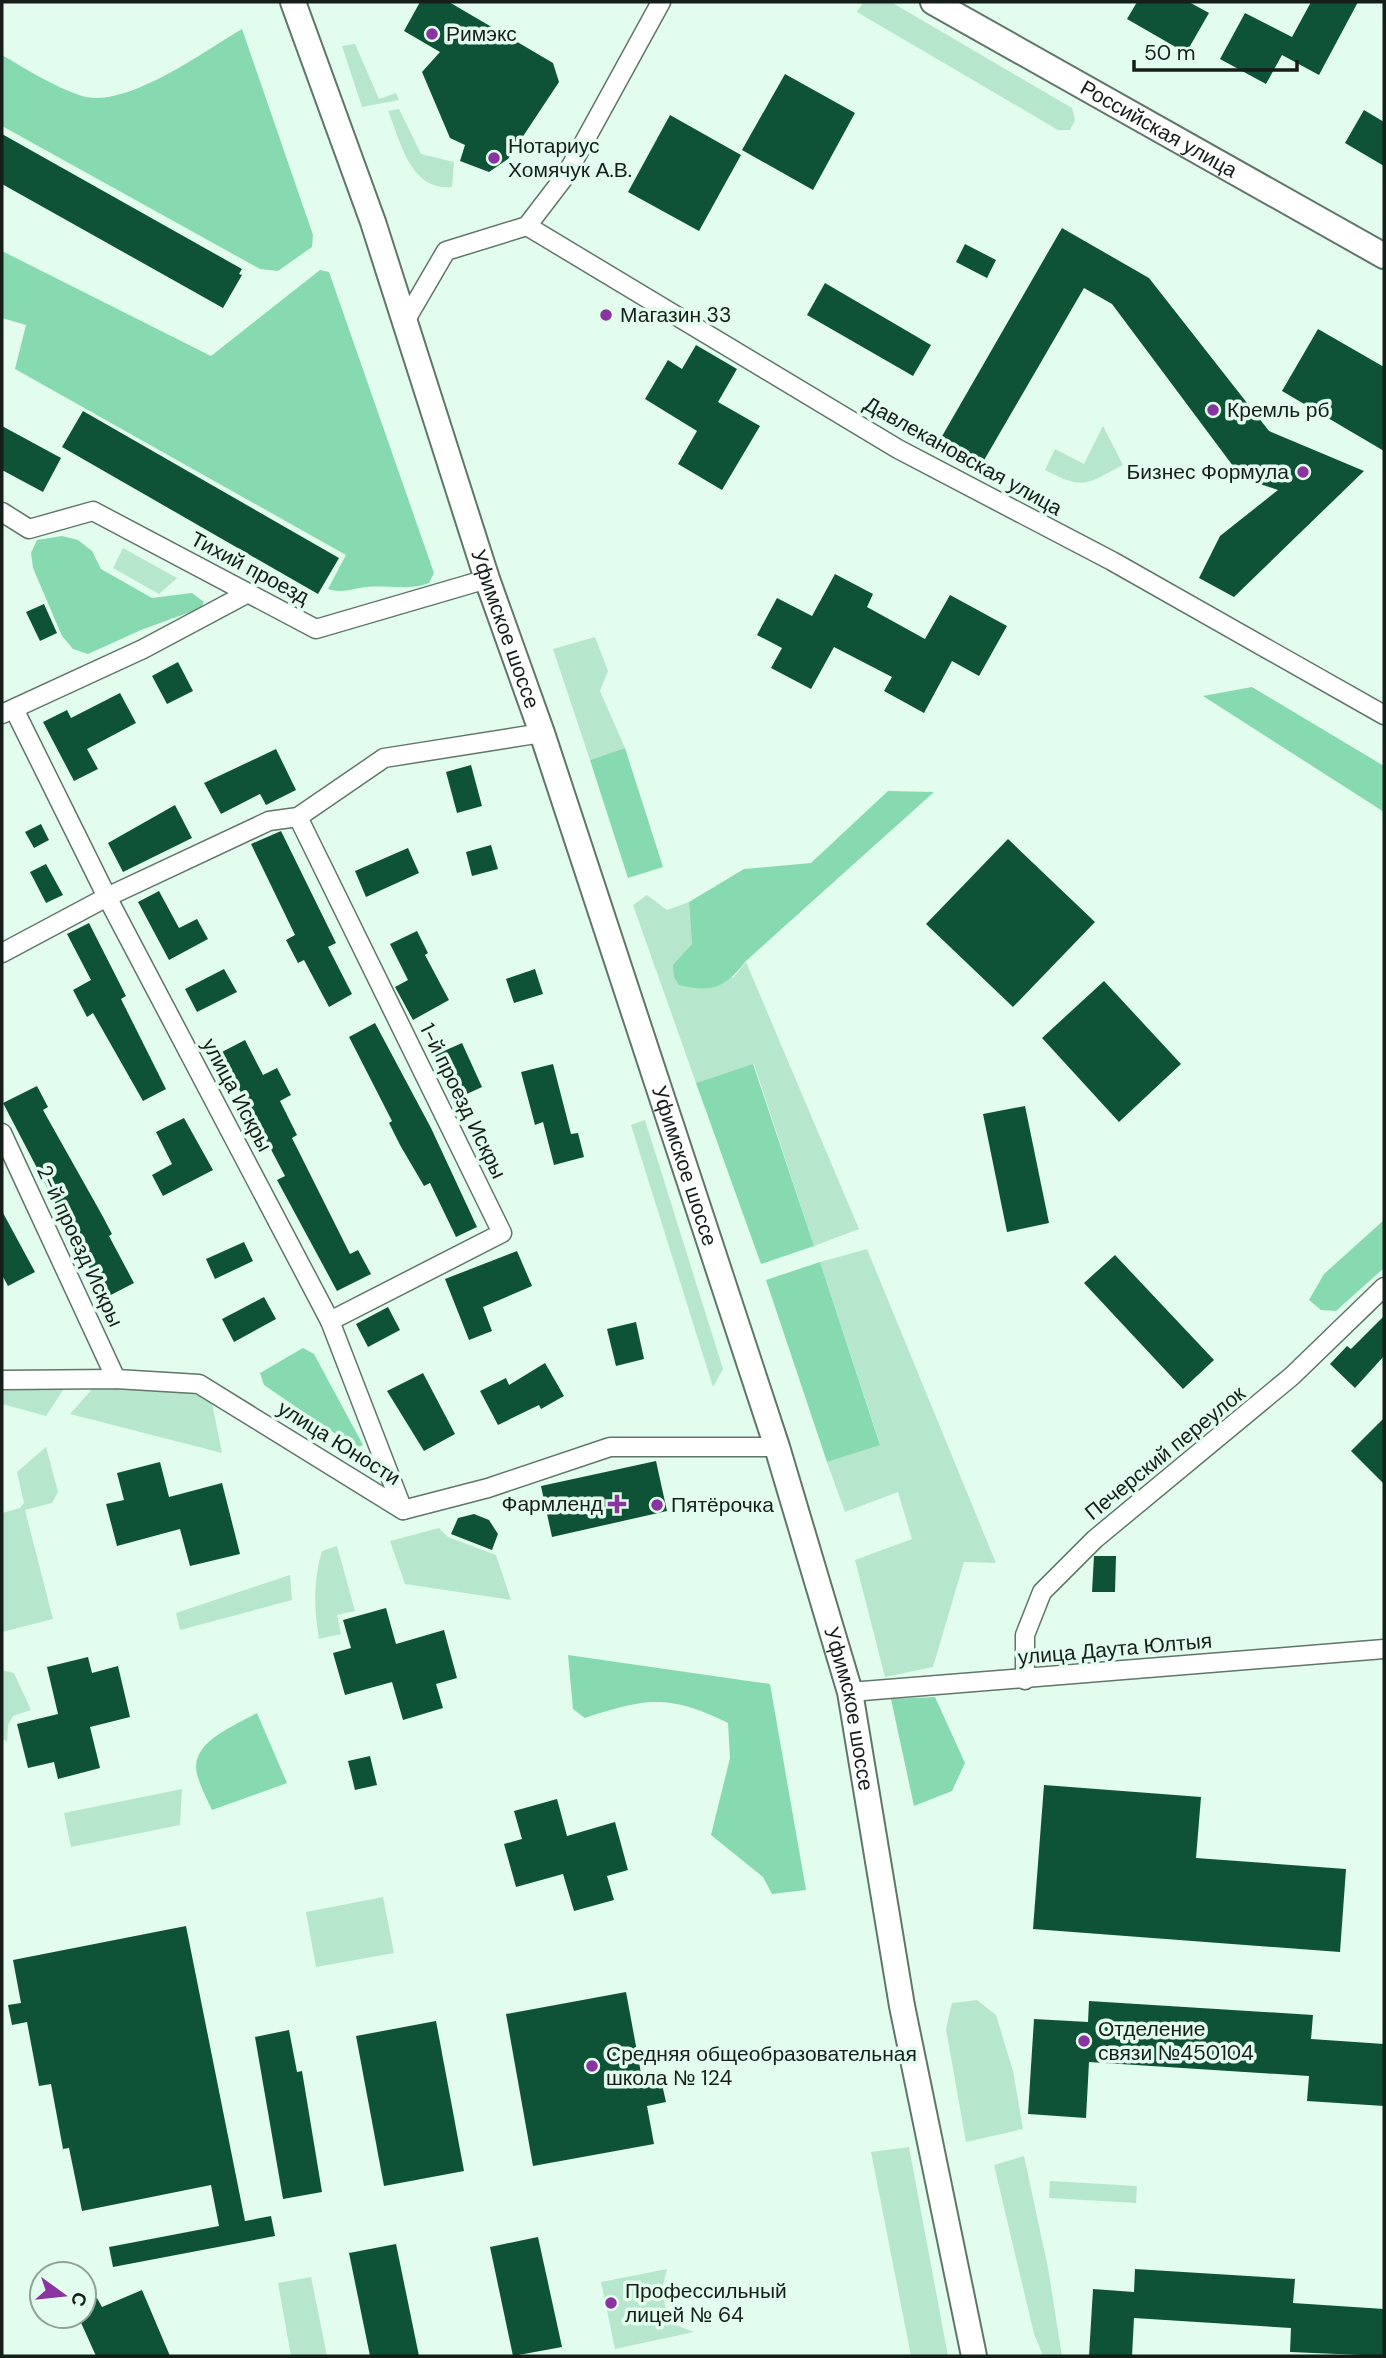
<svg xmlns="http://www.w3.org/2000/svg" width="1386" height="2358" font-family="'DM Sans',sans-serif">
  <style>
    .green { fill: #b6e7cc }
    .forest { fill: #87d9af }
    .building { fill: #0f5337 }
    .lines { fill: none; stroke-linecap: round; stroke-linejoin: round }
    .minor-casing { stroke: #5f7669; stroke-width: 21 }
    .secondary-casing { stroke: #5f7669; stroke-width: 28 }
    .minor { stroke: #fff; stroke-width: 18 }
    .secondary { stroke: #fff; stroke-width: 24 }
    .poi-dot { fill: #8a34a1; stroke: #e2fced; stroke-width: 2.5 }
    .labels { text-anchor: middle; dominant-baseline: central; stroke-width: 7; stroke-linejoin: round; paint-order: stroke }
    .poi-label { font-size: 21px; fill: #151e19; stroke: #e2fced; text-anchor: start }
    .street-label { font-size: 21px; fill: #151e19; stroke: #e2fced }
  </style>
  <rect width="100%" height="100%" fill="#e2fced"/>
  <g class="green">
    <path d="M 863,2 L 891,2 L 1072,108 L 1075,120 L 1070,130 L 1058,130 L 857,12 Z"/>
    <path d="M 355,44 L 379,99 L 396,93 L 399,100 L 362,107 L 342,46 Z"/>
    <path d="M 399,109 L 421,154 L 454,162 L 452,187 C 410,191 401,142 388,111 Z"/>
    <path d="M 1103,426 L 1123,465 C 1085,485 1084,490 1045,470 L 1055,449 L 1084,464 Z"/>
    <path d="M 123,548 L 177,578 L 159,594 L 113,568 Z"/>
    <path d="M 595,637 L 608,671 L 600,691 L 625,748 L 590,760 L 553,649 Z"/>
    <path d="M 647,895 L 667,910 L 689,902 L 692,944 L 733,978 L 746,962 L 859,1229 L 814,1246 L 754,1064 L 696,1083 L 633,905 Z"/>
    <path d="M 645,1120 L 723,1369 L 713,1387 L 631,1125 Z"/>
    <path d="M 867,1249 L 996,1563 L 964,1562 L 933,1667 L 885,1677 L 855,1560 L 912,1539 L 898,1492 L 845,1512 L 827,1462 L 880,1444 L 820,1262 Z"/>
    <path d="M 65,1387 L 46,1416 L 2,1404 L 2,1389 Z"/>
    <path d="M 94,1387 C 117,1388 200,1386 212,1403 L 222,1453 L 70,1414 Z"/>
    <path d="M 46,1447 L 58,1492 L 52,1503 L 25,1510 L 53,1619 L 2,1632 L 2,1513 L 20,1508 L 24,1503 L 17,1472 Z"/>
    <path d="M 439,1528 L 448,1537 L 496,1555 L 511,1600 L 405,1584 L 390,1541 Z"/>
    <path d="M 337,1546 L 355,1611 L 337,1615 L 341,1634 L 319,1639 C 314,1608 313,1581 322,1551 Z"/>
    <path d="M 290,1575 L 292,1600 L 180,1630 L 176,1613 Z"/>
    <path d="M 2,1670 L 14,1673 L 31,1710 L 13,1716 L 8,1725 L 7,1742 L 2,1738 Z"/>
    <path d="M 182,1789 L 180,1825 L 71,1847 L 64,1813 Z"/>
    <path d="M 383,1897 L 394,1953 L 316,1967 L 306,1912 Z"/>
    <path d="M 977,2000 L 996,2015 L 1013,2071 L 1023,2129 L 966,2142 L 946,2029 L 952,2003 Z"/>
    <path d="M 909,2147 L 948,2356 L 911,2356 L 871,2152 Z"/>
    <path d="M 1024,2156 L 1048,2268 L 1062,2356 L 1043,2356 L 1034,2334 L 994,2165 Z"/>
    <path d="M 1050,2181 L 1137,2186 L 1136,2203 L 1049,2198 Z"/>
    <path d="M 667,2269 L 662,2289 L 668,2322 L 694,2332 L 615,2349 L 601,2282 Z"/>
    <path d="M 311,2277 L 327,2356 L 291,2356 L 278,2283 Z"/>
  </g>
  <g class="forest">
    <path d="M 242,29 L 313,235 L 312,247 L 278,271 L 260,269 L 2,126 L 2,55 C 26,69 53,86 79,95 C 123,112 204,51 242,29 Z"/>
    <path d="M 2,251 L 211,356 L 320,270 L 329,272 L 434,573 L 429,583 C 407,591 390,585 367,587 C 354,588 342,594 328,589 L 346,555 L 15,369 L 26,325 L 2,318 Z"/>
    <path d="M 62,536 L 78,540 L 92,551 L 101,569 L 152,598 L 192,593 L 204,602 L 201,608 L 141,630 L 88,654 L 73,649 L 62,636 L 33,568 L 31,553 L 37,540 Z"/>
    <path d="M 1252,687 L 1384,766 L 1384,812 L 1203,696 Z"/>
    <path d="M 625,748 L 663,867 L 628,878 L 590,760 Z"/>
    <path d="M 888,791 L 934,792 L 746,961 C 725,988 711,993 679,985 L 674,977 L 673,965 L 692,944 L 689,902 L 744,869 L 811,863 Z"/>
    <path d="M 753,1064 L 814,1246 L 761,1264 L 696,1083 Z"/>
    <path d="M 1384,1220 L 1384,1268 L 1336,1311 L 1321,1310 L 1309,1300 L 1324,1274 Z"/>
    <path d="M 820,1262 L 880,1445 L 827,1462 L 766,1280 Z"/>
    <path d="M 303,1348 L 314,1354 L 363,1445 L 356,1448 L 264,1385 L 260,1373 Z"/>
    <path d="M 568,1655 L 770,1684 L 806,1890 L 772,1894 L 763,1877 L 711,1835 L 730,1758 L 728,1723 C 668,1694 647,1698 585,1718 L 573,1709 Z"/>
    <path d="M 935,1697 L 965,1763 L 952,1791 L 914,1806 L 891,1699 Z"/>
    <path d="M 257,1713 L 287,1783 L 212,1810 C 207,1799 200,1786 197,1774 C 189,1742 235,1726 257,1713 Z"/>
  </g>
  <g class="building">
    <path d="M 420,2 L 449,2 L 553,63 L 559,82 L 508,159 L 489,172 L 460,161 L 465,145 L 450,138 L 422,72 L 440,52 L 404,31 Z"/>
    <path d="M 1137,2 L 1189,2 L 1209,13 L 1186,53 L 1127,19 Z"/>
    <path d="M 1311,2 L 1358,2 L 1319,75 L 1282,55 L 1266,84 L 1220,59 L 1245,13 L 1292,37 Z"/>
    <path d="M 785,74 L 855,113 L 813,190 L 742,150 Z"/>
    <path d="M 1364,110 L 1384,122 L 1384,166 L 1345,143 Z"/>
    <path d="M 670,115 L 741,155 L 699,231 L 628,192 Z"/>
    <path d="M 2,134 L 242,269 L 239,274 L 242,275 L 223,308 L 2,184 Z"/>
    <path d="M 1062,228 L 1149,278 L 1269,431 L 1364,471 L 1234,597 L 1199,578 L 1220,536 L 1278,490 L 1242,478 L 1112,304 L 1084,288 L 983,462 L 941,438 Z"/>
    <path d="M 965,244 L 996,260 L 987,278 L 956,262 Z"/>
    <path d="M 825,283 L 931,345 L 913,376 L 807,315 Z"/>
    <path d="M 1318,329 L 1384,367 L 1384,451 L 1282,391 Z"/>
    <path d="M 696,345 L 737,369 L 718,402 L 760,426 L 722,490 L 678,464 L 697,431 L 645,399 L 668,360 L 682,369 Z"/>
    <path d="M 83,411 L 339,558 L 318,594 L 62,447 Z"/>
    <path d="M 2,426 L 61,458 L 43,492 L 2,470 Z"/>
    <path d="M 835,574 L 873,594 L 867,607 L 925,639 L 950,595 L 1007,626 L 979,676 L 952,661 L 924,713 L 884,691 L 892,677 L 834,647 L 811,689 L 771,668 L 782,648 L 757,635 L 777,598 L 812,616 Z"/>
    <path d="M 44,604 L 57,633 L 40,641 L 26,612 Z"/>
    <path d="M 178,662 L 193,691 L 167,704 L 152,676 Z"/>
    <path d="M 120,693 L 136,723 L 87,749 L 98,769 L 74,781 L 43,722 L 67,710 L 71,718 Z"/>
    <path d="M 276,749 L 296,790 L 266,805 L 260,794 L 221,814 L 204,783 Z"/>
    <path d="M 471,765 L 482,806 L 457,813 L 446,772 Z"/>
    <path d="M 175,805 L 192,838 L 123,872 L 108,843 Z"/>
    <path d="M 41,824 L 49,840 L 34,848 L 25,832 Z"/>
    <path d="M 281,831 L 336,943 L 328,947 L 352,994 L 329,1007 L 304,960 L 298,963 L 286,940 L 295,935 L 251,844 Z"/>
    <path d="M 1008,839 L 1095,922 L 1013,1007 L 926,924 Z"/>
    <path d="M 491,845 L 498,869 L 472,876 L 466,852 Z"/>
    <path d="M 408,848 L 419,873 L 366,897 L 355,871 Z"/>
    <path d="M 46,864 L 63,895 L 46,903 L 30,872 Z"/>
    <path d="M 159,891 L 179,928 L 197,919 L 208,939 L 169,960 L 138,902 Z"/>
    <path d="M 89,923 L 126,996 L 121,999 L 166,1089 L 143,1101 L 93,1013 L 87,1017 L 73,990 L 91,980 L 67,934 Z"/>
    <path d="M 417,931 L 428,953 L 425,955 L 449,1000 L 413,1020 L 395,987 L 408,980 L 390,944 Z"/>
    <path d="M 224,969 L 237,992 L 197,1012 L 185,989 Z"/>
    <path d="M 535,969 L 543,994 L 514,1003 L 506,979 Z"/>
    <path d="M 1104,981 L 1181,1064 L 1119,1122 L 1042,1038 Z"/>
    <path d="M 375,1023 L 431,1128 L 477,1227 L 456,1237 L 430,1183 L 424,1186 L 400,1145 L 389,1123 L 392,1121 L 349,1037 Z"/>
    <path d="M 245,1040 L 263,1075 L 277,1068 L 291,1095 L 280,1101 L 297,1135 L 292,1138 L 350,1254 L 358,1250 L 371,1274 L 337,1291 L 277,1180 L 285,1176 L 220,1053 Z"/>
    <path d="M 462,1043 L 482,1087 L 456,1099 L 435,1055 Z"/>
    <path d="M 553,1064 L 571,1134 L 578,1133 L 584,1157 L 554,1165 L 543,1122 L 535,1125 L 521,1072 Z"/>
    <path d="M 37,1086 L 48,1107 L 43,1110 L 102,1215 L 112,1234 L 109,1236 L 134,1283 L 105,1298 L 3,1103 Z"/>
    <path d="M 1025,1106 L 1049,1223 L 1007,1232 L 983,1114 Z"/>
    <path d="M 184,1118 L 213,1170 L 163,1196 L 152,1175 L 172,1164 L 156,1132 Z"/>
    <path d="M 2,1211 L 35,1272 L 8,1286 L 2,1275 Z"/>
    <path d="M 244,1242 L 253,1261 L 215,1279 L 206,1259 Z"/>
    <path d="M 517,1251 L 532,1286 L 483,1307 L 492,1331 L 469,1340 L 445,1279 Z"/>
    <path d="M 1115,1255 L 1214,1360 L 1183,1389 L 1084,1283 Z"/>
    <path d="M 264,1297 L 276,1319 L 234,1342 L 222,1319 Z"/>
    <path d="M 388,1307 L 400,1330 L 368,1347 L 356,1324 Z"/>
    <path d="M 1384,1316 L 1384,1356 L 1355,1388 L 1330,1364 L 1347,1346 L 1351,1349 Z"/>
    <path d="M 636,1322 L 644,1359 L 616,1366 L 607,1329 Z"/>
    <path d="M 545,1363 L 564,1396 L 541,1409 L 539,1405 L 498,1425 L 480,1391 L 506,1378 L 509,1385 Z"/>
    <path d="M 423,1373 L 455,1434 L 424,1451 L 387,1391 Z"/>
    <path d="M 1384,1418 L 1384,1484 L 1351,1451 Z"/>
    <path d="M 656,1461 L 667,1511 L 552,1537 L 541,1486 Z"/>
    <path d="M 160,1462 L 169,1497 L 222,1483 L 240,1554 L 190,1566 L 180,1529 L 117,1546 L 106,1504 L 124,1500 L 117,1473 Z"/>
    <path d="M 474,1514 L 489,1520 L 498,1534 L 492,1550 L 451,1534 L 458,1518 Z"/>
    <path d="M 1094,1556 L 1116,1556 L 1115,1592 L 1092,1592 Z"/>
    <path d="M 386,1608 L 396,1644 L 444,1630 L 457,1678 L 436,1684 L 443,1708 L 403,1720 L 392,1682 L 345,1695 L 333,1653 L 351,1648 L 343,1620 Z"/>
    <path d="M 88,1657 L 92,1673 L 118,1666 L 130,1717 L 90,1727 L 100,1768 L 58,1779 L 54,1762 L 28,1768 L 17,1724 L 58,1714 L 47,1667 Z"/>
    <path d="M 370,1756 L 377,1785 L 355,1790 L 348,1761 Z"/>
    <path d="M 1044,1785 L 1201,1797 L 1196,1858 L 1346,1869 L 1340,1952 L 1033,1929 Z"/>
    <path d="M 557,1799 L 567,1836 L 615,1822 L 628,1870 L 607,1876 L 614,1900 L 574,1911 L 563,1874 L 516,1887 L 504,1844 L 522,1839 L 514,1811 Z"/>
    <path d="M 186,1926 L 245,2221 L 271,2216 L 275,2236 L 113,2267 L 109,2247 L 219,2226 L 211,2185 L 82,2211 L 69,2148 L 63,2149 L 51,2084 L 39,2086 L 27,2022 L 12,2025 L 8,2005 L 21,2003 L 13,1960 Z"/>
    <path d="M 626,1992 L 643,2084 L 661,2080 L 666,2102 L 647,2106 L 654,2144 L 533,2166 L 506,2014 Z"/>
    <path d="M 1089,2001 L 1313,2015 L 1311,2039 L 1384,2044 L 1384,2106 L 1307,2101 L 1309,2076 L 1089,2062 L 1086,2118 L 1028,2114 L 1034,2019 L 1088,2022 Z"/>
    <path d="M 436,2021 L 464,2171 L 384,2186 L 356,2036 Z"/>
    <path d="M 289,2030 L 297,2072 L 302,2071 L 322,2192 L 283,2199 L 255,2037 Z"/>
    <path d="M 538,2237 L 562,2347 L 513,2356 L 490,2247 Z"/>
    <path d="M 396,2244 L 419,2356 L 370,2356 L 349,2253 Z"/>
    <path d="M 1135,2269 L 1295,2279 L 1293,2303 L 1384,2309 L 1384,2356 L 1290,2352 L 1291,2328 L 1134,2318 L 1132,2356 L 1089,2356 L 1093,2289 L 1134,2292 Z"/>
    <path d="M 142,2290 L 170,2356 L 96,2356 L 78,2316 L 84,2316 L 84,2304 L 97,2298 L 102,2307 Z"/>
  </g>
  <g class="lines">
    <g class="minor-casing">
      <g id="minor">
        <path d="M 527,226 L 898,449 L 1112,561 L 1384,715"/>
        <path d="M 404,323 L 446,251 L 527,226 L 566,175 L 661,2"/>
        <path d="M 2,512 L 29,529 L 93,511 L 316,629 L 487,579"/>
        <path d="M 14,709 L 107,897 L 330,1321 L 403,1510"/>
        <path d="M 2,714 L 143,649 L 248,593"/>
        <path d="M 298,817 L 502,1233 L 330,1321"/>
        <path d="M 2,953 L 107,897 L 269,821 L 298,817 L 384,758 L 542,733"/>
        <path d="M 2,1133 L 116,1379"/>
        <path d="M 2,1380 L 116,1379 L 199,1384 L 403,1510 L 488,1488 L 610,1447 L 777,1447"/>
        <path d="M 1025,1680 L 1025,1635 L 1042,1592 L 1095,1539 L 1292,1376 L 1384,1287"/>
        <path d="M 850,1692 L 1384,1649"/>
      </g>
    </g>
    <g class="secondary-casing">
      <g id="secondary">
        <path id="s1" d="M 293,2 L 373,222 L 487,579 L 542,733 L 777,1447 L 850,1692 L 902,2006 L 974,2356"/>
        <path id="s2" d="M 933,2 L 1384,256"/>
      </g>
    </g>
    <use href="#minor" class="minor"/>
    <use href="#secondary" class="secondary"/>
  </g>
  <g class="poi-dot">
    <circle cx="432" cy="34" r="7"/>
    <circle cx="494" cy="158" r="7"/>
    <circle cx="606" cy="315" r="7"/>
    <circle cx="1213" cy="410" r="7"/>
    <circle cx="1303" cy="472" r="7"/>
    <path d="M613.5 1493.5h7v7h7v7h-7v7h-7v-7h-7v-7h7z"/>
    <circle cx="657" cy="1505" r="7"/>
    <circle cx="1084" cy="2041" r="7"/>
    <circle cx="592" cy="2066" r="7"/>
    <circle cx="611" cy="2303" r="7"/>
  </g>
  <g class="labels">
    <g class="poi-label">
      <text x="446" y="34">Римэкс</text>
      <text x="508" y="146">Нотариус<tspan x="508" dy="24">Хомячук А.В.</tspan></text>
      <text x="620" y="315">Магазин 33</text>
      <text x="1227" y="410">Кремль рб</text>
      <text x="1289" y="472" text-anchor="end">Бизнес Формула</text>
      <text x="603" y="1504" text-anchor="end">Фармленд</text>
      <text x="671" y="1505">Пятёрочка</text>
      <text x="1098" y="2029">Отделение<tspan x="1098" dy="24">связи №450104</tspan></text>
      <text x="606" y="2054">Средняя общеобразовательная<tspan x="606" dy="24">школа № 124</tspan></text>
      <text x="625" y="2291">Профессильный<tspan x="625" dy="24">лицей № 64</tspan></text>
    </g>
    <g class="street-label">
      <text stroke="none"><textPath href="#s2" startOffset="259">Российская улица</textPath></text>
      <text transform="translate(963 456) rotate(29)">Давлекановская улица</text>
      <text transform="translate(250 568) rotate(28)">Тихий проезд</text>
      <text stroke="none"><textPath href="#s1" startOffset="662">Уфимское шоссе</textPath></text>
      <text transform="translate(237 1095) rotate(62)">улица Искры</text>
      <text transform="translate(463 1101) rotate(64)">1-й проезд Искры</text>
      <text stroke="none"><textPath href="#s1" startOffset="1228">Уфимское шоссе</textPath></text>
      <text transform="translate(80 1246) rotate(65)">2-й проезд Искры</text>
      <text transform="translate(339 1443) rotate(32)">улица Юности</text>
      <text transform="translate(1165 1453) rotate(-39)">Печерский переулок</text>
      <text transform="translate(1115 1649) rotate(-5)">улица Даута Юлтыя</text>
      <text stroke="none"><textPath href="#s1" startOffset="1796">Уфимское шоссе</textPath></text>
    </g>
  </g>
  <rect width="1386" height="2358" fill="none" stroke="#151e19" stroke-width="7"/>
  <g transform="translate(63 2295) rotate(105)"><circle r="33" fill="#e2fced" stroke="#90a398" stroke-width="2"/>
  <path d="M0-5L12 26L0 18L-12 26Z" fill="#8a34a1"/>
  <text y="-10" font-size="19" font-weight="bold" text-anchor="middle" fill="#151e19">С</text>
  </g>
  <path d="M1134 60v10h163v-10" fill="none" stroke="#151e19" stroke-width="3.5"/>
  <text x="1144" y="60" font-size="21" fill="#151e19" stroke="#e2fced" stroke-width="5" paint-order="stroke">50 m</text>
</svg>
